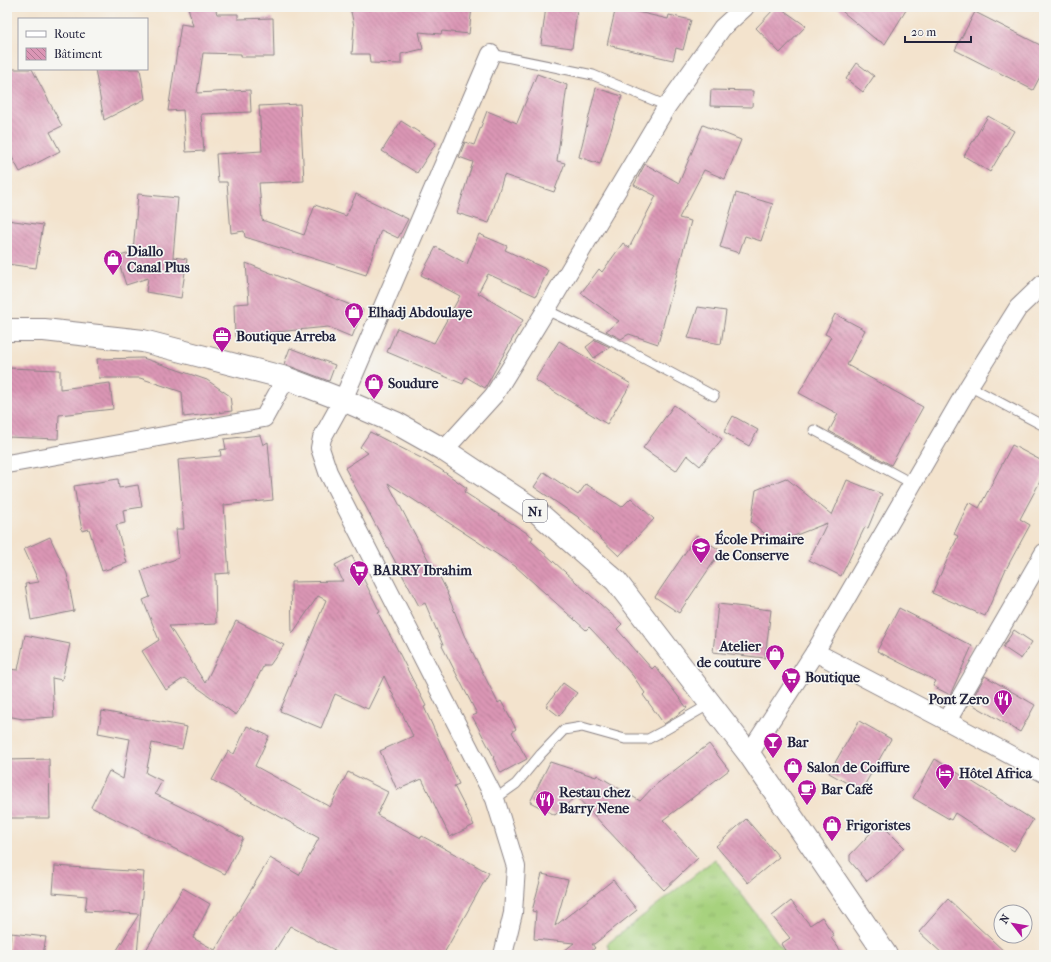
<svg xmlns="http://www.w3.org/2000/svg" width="1051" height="962" font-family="'IM FELL French Canon',serif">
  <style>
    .grass { fill: url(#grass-tufts); stroke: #647a5c }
    .building { fill: url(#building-back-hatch) }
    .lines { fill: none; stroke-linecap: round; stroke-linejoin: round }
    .lane-casing { stroke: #8a8284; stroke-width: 11 }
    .street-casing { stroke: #8a8284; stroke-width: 20 }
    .highway-casing { stroke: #8a8284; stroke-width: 24 }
    .lane { stroke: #fff; stroke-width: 9 }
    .street { stroke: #fff; stroke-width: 18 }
    .highway { stroke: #fff; stroke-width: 22 }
    .labels { text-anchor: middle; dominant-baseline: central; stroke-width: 3.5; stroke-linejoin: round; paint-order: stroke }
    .shield { fill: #f6f6f2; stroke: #626272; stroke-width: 1 }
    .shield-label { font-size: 13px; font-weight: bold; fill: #22223b }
    .poi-label { font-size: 14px; font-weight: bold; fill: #22223b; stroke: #f6f6f2; text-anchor: start }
  </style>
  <defs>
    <pattern id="grass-tufts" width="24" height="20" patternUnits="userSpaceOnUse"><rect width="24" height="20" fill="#a7d27e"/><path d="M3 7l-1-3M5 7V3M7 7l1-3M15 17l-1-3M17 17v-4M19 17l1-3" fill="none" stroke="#8fb46e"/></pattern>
    <pattern id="building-back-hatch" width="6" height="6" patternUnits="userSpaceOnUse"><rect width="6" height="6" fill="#db96b5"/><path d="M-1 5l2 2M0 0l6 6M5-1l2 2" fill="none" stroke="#b17a94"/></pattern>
  </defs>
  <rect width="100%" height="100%" fill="#f6f6f2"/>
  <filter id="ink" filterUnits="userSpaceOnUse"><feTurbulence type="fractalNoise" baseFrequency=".025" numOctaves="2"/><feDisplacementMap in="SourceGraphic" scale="8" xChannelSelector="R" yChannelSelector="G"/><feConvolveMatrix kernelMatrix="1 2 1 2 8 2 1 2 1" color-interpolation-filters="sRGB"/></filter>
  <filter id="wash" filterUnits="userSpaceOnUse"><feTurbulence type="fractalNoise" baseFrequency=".012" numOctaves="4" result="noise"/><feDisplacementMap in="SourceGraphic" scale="16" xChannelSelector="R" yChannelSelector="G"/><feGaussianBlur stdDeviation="0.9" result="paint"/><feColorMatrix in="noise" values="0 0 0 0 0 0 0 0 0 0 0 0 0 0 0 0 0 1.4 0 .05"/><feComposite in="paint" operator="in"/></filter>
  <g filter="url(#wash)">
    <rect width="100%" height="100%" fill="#f3e3cd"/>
    <path class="grass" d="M 715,859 L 787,955 L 611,955 L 607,944 Z"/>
    <g id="blocks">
      <g class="building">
        <path d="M 188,7 L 215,7 L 217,14 L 238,14 L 238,19 L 273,18 L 274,57 L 241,57 L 241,54 L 203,53 L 197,93 L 250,90 L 251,112 L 201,114 L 204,151 L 186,152 L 183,110 L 168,111 L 181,24 L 193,26 Z"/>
        <path d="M 350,7 L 472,7 L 469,34 L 442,31 L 441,34 L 419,32 L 423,49 L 401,54 L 401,64 L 370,63 L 369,54 L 352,54 L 354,26 Z"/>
        <path d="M 546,7 L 577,10 L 572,48 L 541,44 Z"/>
        <path d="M 616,7 L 668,19 L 669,15 L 691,20 L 683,50 L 676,48 L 673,60 L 607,45 Z"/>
        <path d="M 776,7 L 779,7 L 806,26 L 780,53 L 756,28 Z"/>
        <path d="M 837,7 L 908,7 L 885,44 L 874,38 Z"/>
        <path d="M 975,12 L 1044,47 L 1044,69 L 1033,90 L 955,50 Z"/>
        <path d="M 857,63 L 874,76 L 863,92 L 846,79 Z"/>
        <path d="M 7,69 L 32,69 L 62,126 L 50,132 L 60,151 L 20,172 L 7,148 Z"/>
        <path d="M 95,69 L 140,69 L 145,99 L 104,120 Z"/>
        <path d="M 537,74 L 567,85 L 557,161 L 565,163 L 554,192 L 504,175 L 489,223 L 457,213 L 473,162 L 459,157 L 465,142 L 474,145 L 487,111 L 517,123 Z"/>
        <path d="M 596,88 L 622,96 L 600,164 L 579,157 Z"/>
        <path d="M 711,90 L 753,91 L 752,107 L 710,106 Z"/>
        <path d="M 300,104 L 304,181 L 259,183 L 262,220 L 304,235 L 315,205 L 346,216 L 356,194 L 408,219 L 398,238 L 381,230 L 366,275 L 245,237 L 244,231 L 231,233 L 227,182 L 218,182 L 216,154 L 262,151 L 259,106 Z"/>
        <path d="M 988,116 L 1014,131 L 990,172 L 964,156 Z"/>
        <path d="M 401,121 L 436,143 L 417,173 L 382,151 Z"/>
        <path d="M 703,125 L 741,140 L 725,179 L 704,170 L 679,218 L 691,221 L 658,344 L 629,334 L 621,339 L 606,331 L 619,321 L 581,293 L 599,269 L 602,272 L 623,243 L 629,248 L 656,196 L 634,185 L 645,164 L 679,183 Z"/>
        <path d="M 736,193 L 773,204 L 761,241 L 745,236 L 739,253 L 720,247 Z"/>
        <path d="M 138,194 L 178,198 L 173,257 L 187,259 L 181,298 L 146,292 L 148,278 L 126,285 L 117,257 L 133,252 Z"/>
        <path d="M 7,220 L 43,225 L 36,268 L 7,264 Z"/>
        <path d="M 479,234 L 507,246 L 505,250 L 548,270 L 536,296 L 488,274 L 478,293 L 523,320 L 485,388 L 466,377 L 463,384 L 387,352 L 397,328 L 434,343 L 460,296 L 421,275 L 436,247 L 467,264 Z"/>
        <path d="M 246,263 L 363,310 L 352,337 L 328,327 L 235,336 L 234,304 L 249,303 Z"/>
        <path d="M 698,307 L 726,311 L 721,344 L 688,338 Z"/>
        <path d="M 835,314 L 865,330 L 847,365 L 923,407 L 891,465 L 829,431 L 838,414 L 799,393 L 831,337 L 825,334 Z"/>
        <path d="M 595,340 L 610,347 L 594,358 L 586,347 Z"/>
        <path d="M 559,341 L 631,384 L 607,424 L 535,380 Z"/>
        <path d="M 290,348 L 335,365 L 329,381 L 284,364 Z"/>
        <path d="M 143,358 L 207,380 L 230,396 L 232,411 L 184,417 L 182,392 L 140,378 L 99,378 L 97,359 Z"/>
        <path d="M 7,368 L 60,370 L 60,389 L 110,383 L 113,409 L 59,415 L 58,439 L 7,437 Z"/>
        <path d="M 674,405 L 722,439 L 700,466 L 687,455 L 676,471 L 643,448 Z"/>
        <path d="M 733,416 L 758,430 L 749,446 L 724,432 Z"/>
        <path d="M 370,432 L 423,459 L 440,469 L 467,488 L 464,492 L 533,537 L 531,541 L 622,624 L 617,629 L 652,669 L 655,666 L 687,708 L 673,718 L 664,724 L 643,695 L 645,693 L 633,676 L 609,648 L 589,627 L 586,630 L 515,566 L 388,483 L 431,565 L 433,564 L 448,593 L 447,593 L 464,635 L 498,703 L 501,701 L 516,729 L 512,732 L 527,759 L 501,773 L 493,758 L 494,757 L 472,716 L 477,714 L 442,646 L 443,645 L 425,603 L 419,606 L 345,468 L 368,453 L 360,447 Z"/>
        <path d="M 260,435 L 263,445 L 268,442 L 273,500 L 224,505 L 229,573 L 215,574 L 216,624 L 169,626 L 205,683 L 236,621 L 284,645 L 270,665 L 264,665 L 247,698 L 236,715 L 184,678 L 166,690 L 142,651 L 159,640 L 143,600 L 150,597 L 141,571 L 179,558 L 176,529 L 184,529 L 178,460 L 221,456 L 220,450 L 226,449 L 224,439 Z"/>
        <path d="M 1012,445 L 1044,462 L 1044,474 L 1020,519 L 1030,525 L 1005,571 L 985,616 L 932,593 L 958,536 L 954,534 L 969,502 L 979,508 Z"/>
        <path d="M 544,472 L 578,495 L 586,484 L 622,507 L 631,498 L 654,519 L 619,556 L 578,517 L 534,487 Z"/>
        <path d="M 786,478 L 832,515 L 847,480 L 882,494 L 868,528 L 865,527 L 841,576 L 809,560 L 827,523 L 776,543 L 751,522 L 756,490 Z"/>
        <path d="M 118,479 L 119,488 L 138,485 L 142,507 L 123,510 L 125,523 L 116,525 L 127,563 L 102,571 L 89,529 L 82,531 L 74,486 Z"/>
        <path d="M 697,535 L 721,551 L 679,613 L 655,597 Z"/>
        <path d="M 50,537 L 67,574 L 74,611 L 31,620 L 25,584 L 39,582 L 24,549 Z"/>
        <path d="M 352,556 L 380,612 L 378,613 L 394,643 L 426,706 L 424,707 L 459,784 L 454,786 L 474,825 L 450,837 L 422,779 L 397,790 L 380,751 L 413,736 L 384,676 L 368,709 L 335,694 L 321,728 L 280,711 L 326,600 L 318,596 L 292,634 L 291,582 L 343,581 L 335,565 Z"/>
        <path d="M 718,604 L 771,610 L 765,658 L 713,652 Z"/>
        <path d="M 899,608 L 972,646 L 950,695 L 933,686 L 936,681 L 877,651 Z"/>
        <path d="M 1014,630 L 1032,642 L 1021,659 L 1003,647 Z"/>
        <path d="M 25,635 L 70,644 L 62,680 L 52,678 L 54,717 L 23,719 L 7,716 L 7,669 L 18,670 Z"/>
        <path d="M 985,676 L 1035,705 L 1020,732 L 970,703 Z"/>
        <path d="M 563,683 L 577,693 L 559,716 L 546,706 Z"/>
        <path d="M 102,711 L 187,727 L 182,749 L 152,743 L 146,773 L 162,781 L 155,794 L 243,838 L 225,874 L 91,807 L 109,771 L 123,779 L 130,739 L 98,733 Z"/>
        <path d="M 859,721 L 891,739 L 861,791 L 829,773 Z"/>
        <path d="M 247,726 L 269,736 L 255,766 L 330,807 L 348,772 L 388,792 L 377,815 L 421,838 L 422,836 L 489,873 L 443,955 L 344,955 L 290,926 L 272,955 L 143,955 L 183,888 L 210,904 L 193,938 L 215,950 L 270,858 L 299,875 L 319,838 L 212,780 L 228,751 L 234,754 Z"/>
        <path d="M 709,744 L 729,770 L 663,820 L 698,858 L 664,890 L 576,796 L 555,815 L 530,802 L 550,762 L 596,777 L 597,775 L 640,801 L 654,786 Z"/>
        <path d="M 49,759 L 50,818 L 7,818 L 7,760 Z"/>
        <path d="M 935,759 L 971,781 L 1033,820 L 1014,851 L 955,813 L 951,820 L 913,798 Z"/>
        <path d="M 746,819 L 779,857 L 748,883 L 716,846 Z"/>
        <path d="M 880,823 L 904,847 L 889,863 L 867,881 L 850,861 L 850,855 Z"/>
        <path d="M 55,866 L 144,872 L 137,955 L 114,955 L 139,914 L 85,911 L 87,896 L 53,893 Z"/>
        <path d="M 542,874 L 568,880 L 555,926 L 613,880 L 637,910 L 594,944 L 592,944 L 595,948 L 586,955 L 559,955 L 574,943 L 534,939 L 536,912 L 532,911 Z"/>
        <path d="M 948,899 L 991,939 L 1008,955 L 944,955 L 919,932 Z"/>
        <path d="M 791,901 L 810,925 L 822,917 L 834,936 L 831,938 L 844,955 L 788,955 L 781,944 L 790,938 L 772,916 Z"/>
        <path d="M 11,933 L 46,937 L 43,955 L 8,955 Z"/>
      </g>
    </g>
  </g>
  <g filter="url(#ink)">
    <use href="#blocks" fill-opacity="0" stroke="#8a8284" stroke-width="1"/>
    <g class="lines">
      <g class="lane-casing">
        <g id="lane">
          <path d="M 491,54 L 593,75 L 667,106"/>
          <path d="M 546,310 L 604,337 L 714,396"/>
          <path d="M 969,386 L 1044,426"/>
          <path d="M 814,430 L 913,484"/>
          <path d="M 495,799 L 516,784 L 541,754 L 564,730 L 582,727 L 625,739 L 648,739 L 665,730 L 710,704"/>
        </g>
      </g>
      <g class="street-casing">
        <g id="street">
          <path d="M 491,54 L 343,400 L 322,438 L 320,448 L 328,472 L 495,799 L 516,867 L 513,913 L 503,955"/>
          <path d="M 444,450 L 494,395 L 546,310 L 667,106 L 722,28 L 745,7"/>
          <path d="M 7,464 L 264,418 L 286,378"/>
          <path d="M 815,652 L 947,721 L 1044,773"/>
          <path d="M 947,721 L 1044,553"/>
          <path d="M 749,754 L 815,652 L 969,386 L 1018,308 L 1044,283"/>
        </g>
      </g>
      <g class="highway-casing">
        <path id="highway" d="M 7,330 L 44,330 L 143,341 L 286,378 L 343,400 L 396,423 L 444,450 L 536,511 L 616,581 L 749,754 L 886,955"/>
      </g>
      <use href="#lane" class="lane"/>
      <use href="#street" class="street"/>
      <use href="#highway" class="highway"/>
    </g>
  </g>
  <defs>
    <g id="shop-pin" transform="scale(1)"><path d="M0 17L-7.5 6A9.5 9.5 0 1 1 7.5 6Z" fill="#b5179e" stroke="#f6f6f2"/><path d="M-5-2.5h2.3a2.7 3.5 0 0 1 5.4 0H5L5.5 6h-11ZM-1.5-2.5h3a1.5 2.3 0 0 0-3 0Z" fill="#fff"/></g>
    <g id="office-pin" transform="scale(1)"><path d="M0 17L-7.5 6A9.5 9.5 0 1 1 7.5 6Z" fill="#b5179e" stroke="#f6f6f2"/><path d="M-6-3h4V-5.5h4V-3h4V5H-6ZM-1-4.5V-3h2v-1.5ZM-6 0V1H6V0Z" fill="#fff"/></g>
    <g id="school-pin" transform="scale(1)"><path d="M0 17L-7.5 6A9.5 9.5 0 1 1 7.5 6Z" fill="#b5179e" stroke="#f6f6f2"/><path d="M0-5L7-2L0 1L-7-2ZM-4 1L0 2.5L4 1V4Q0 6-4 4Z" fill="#fff"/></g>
    <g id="supermarket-pin" transform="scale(1)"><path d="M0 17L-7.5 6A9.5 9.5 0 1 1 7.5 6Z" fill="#b5179e" stroke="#f6f6f2"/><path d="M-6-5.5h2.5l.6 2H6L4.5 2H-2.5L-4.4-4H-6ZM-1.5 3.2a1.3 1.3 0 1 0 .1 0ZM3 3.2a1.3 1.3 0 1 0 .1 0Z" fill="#fff"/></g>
    <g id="restaurant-pin" transform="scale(1)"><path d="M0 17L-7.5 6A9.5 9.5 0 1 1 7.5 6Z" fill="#b5179e" stroke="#f6f6f2"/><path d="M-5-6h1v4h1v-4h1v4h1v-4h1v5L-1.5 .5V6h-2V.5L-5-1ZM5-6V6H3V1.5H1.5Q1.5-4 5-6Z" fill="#fff"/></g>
    <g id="bar-pin" transform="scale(1)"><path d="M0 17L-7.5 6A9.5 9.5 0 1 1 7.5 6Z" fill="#b5179e" stroke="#f6f6f2"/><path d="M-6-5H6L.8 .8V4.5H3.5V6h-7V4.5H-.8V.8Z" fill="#fff"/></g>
    <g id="hotel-pin" transform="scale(1)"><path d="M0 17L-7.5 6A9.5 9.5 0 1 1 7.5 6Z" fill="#b5179e" stroke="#f6f6f2"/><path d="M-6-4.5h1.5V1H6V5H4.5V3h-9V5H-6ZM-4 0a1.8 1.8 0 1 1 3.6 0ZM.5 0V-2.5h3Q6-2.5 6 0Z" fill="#fff"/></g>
    <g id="cafe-pin" transform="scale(1)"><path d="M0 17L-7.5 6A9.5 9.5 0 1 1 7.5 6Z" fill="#b5179e" stroke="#f6f6f2"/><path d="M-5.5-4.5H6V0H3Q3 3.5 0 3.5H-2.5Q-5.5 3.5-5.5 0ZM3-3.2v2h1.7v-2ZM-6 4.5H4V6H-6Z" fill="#fff"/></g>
  </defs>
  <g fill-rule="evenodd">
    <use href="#shop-pin" x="113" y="259"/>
    <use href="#shop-pin" x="354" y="312"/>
    <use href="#office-pin" x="222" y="336"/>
    <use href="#shop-pin" x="374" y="383"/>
    <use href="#school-pin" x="701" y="547"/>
    <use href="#supermarket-pin" x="359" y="570"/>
    <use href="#shop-pin" x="775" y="654"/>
    <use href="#supermarket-pin" x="791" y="677"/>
    <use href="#restaurant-pin" x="1003" y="699"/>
    <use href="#bar-pin" x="773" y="742"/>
    <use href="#shop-pin" x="793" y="767"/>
    <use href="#hotel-pin" x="945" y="773"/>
    <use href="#cafe-pin" x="807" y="789"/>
    <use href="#restaurant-pin" x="545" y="800"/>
    <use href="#shop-pin" x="832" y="825"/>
  </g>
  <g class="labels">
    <rect class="shield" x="523" y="500" width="24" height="22" rx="3"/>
    <g class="shield-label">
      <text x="535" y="511">N1</text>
    </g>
    <g class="poi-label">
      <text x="127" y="251">Diallo<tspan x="127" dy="16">Canal Plus</tspan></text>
      <text x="368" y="312">Elhadj Abdoulaye</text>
      <text x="236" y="336">Boutique Arreba</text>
      <text x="388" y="383">Soudure</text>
      <text x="715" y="539">École Primaire<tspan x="715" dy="16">de Conserve</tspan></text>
      <text x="373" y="570">BARRY Ibrahim</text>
      <text x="761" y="646" text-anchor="end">Atelier<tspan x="761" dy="16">de couture</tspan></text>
      <text x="805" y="677">Boutique</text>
      <text x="989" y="699" text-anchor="end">Pont Zero</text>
      <text x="787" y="742">Bar</text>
      <text x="807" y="767">Salon de Coiffure</text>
      <text x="959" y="773">Hôtel Africa</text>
      <text x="821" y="789">Bar Café</text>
      <text x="559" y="792">Restau chez<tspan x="559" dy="16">Barry Nene</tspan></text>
      <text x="846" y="825">Frigoristes</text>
    </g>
  </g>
  <rect width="1051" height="962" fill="none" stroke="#f6f6f2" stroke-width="24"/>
  <rect x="18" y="18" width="130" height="52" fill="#f6f6f2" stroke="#a1a1a9"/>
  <rect x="26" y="31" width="20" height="6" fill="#ffffff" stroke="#a1a1a9"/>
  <text x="54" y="38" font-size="12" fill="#22223b">Route</text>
  <rect x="26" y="48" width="20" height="12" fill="url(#building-back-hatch)" stroke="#a1a1a9"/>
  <text x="54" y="58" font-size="12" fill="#22223b">Bâtiment</text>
  <g transform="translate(1013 924) rotate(301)"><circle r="19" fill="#f6f6f2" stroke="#a1a1a9"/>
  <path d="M0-3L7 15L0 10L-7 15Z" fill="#b5179e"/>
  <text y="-6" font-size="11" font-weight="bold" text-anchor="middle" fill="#22223b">N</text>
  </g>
  <path d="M905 36v6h66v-6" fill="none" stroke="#22223b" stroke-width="2"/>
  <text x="911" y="36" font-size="12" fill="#22223b" stroke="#f6f6f2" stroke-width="3" paint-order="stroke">20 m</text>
</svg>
